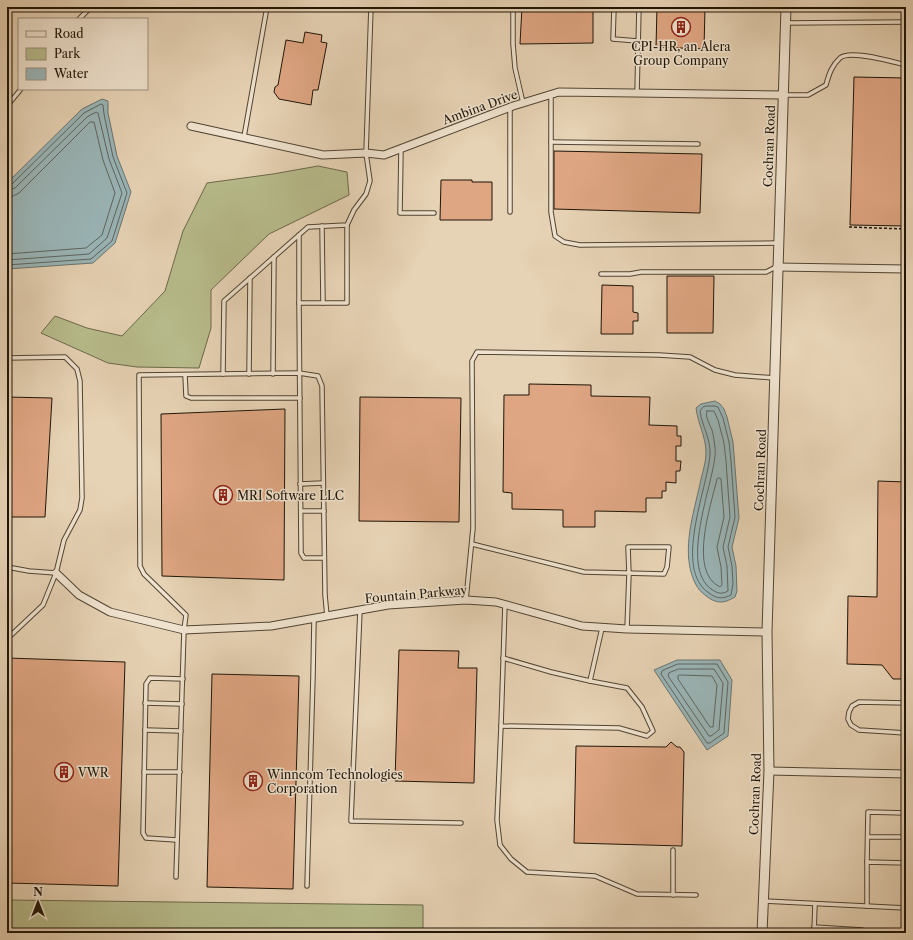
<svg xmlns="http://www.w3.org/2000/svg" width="913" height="940" font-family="'Libre Caslon Text',serif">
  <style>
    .green { fill: #b7bb8b; stroke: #6b684a }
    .water { fill: #9ab5b7; stroke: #697571 }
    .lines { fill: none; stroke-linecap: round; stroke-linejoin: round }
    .shore { stroke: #5c6560; stroke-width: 1 }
    .building { fill: #dfa683; stroke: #1f1508 }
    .service-casing { stroke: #514433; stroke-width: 5.5 }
    .minor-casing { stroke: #514433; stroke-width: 9 }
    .tertiary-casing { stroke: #514433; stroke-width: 11 }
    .path { stroke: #1f1508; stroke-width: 1.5; stroke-dasharray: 3 2; stroke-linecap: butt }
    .service { stroke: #efe2ce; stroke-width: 3.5 }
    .minor { stroke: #efe2ce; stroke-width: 7 }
    .tertiary { stroke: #efe2ce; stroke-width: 9 }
    .labels { text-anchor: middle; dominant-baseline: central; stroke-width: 3; stroke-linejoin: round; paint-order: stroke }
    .poi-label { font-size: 12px; fill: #1f1508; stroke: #efe2ce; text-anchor: start }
    .street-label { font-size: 12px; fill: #1f1508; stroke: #efe2ce }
  </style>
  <rect width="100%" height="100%" fill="#e6d2b4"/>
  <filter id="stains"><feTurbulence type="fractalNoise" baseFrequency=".005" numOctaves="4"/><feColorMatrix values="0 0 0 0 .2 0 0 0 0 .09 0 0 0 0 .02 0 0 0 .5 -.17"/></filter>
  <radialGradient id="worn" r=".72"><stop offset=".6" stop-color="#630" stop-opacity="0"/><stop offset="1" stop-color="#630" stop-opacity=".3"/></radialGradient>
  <g class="green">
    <path d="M 318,166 L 347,172 L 349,195 L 269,234 L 211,290 L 211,328 L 199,368 L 137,367 L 108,363 L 41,333 L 55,316 L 87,328 L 122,336 L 165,291 L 183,231 L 207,183 L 273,174 Z"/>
    <path d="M 7,900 L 423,905 L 423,933 L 7,933 Z"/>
  </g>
  <g class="water">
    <path d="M 102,99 L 108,101 L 108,113 L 117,156 L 131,192 L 115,243 L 93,263 L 7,269 L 7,183 L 82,109 Z"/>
    <path d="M 715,401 L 720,404 L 724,409 L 727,417 L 733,442 L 739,518 L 732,547 L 736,566 L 737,591 L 735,597 C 723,604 716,604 705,595 C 697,589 694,582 691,572 C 683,542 695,509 701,479 C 703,471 706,461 706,453 C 706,437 698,424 696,408 L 701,404 Z"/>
    <path d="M 677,660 L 720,660 L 732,680 L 728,736 L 707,750 L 654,670 Z"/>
  </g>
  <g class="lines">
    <g class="shore">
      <path d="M 7,186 L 12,184 L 84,113 L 101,104 L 103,105 L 104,114 L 113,157 L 127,193 L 112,241 L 91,259 L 7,265"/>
      <path d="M 7,191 L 15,188 L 87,117 L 96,112 L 98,113 L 109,159 L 122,193 L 107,238 L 89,254 L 7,260"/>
      <path d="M 7,197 L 13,196 L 19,193 L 90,122 L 94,122 L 103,160 L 115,193 L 102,235 L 86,248 L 7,254"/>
      <path d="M 707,406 L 715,406 L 718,407 L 723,418 L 729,442 L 731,461 L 735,517 L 728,547 L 732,566 L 733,584 L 731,595 C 723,599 717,599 709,593 C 673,569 707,490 710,455 C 711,439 702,426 700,411 L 703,407 Z"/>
      <path d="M 707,411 L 714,411 L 718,420 L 724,443 L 726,461 L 730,517 L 723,547 L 727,566 L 728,591 C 721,595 717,593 711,589 C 680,566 712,487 715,456 C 716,449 714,441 713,434 C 712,427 704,417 707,411 Z"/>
      <path d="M 719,478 L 721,479 L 724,517 L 717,547 L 721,567 L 722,585 L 720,587 C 688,572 711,505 717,479 Z"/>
      <path d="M 678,664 L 717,664 L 728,682 L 724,733 L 710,743 L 707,743 L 661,674 L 662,671 Z"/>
      <path d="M 679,669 L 714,669 L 723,683 L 719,730 L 711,736 L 709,736 L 668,676 L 669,673 Z"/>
      <path d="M 680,675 L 712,676 L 717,685 L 713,727 L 710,727 L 678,679 L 678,676 Z"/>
    </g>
  </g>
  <g class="building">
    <path d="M 522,7 L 593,7 L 593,43 L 520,44 Z"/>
    <path d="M 657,7 L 705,7 L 704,49 L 656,47 Z"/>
    <path d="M 305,32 L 322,35 L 321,42 L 327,43 L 318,90 L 313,90 L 311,105 L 279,99 L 274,92 L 275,87 L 278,85 L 286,40 L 303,43 Z"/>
    <path d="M 854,77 L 906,78 L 906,226 L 850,225 Z"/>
    <path d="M 554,151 L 702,154 L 700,213 L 554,209 Z"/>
    <path d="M 441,180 L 472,180 L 472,182 L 492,182 L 492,220 L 440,220 Z"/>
    <path d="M 667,276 L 714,276 L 713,333 L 667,333 Z"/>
    <path d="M 602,285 L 633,286 L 633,312 L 638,313 L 638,321 L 633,321 L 633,334 L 601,334 Z"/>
    <path d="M 529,384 L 591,385 L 591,396 L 650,397 L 649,425 L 677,426 L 677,436 L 681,436 L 681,446 L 676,446 L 676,461 L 681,461 L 680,471 L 676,471 L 676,483 L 666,482 L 666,491 L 662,491 L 662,498 L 646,498 L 646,512 L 595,511 L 595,527 L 563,527 L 563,510 L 512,509 L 512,493 L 503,492 L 504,395 L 529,395 Z"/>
    <path d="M 7,397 L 52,398 L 45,517 L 7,517 Z"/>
    <path d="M 360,397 L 461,398 L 459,522 L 359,521 Z"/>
    <path d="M 285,409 L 284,580 L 162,576 L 161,414 Z"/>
    <path d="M 878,481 L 906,482 L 906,679 L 893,679 L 882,665 L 847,664 L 848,596 L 877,597 Z"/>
    <path d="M 399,650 L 459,651 L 458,668 L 477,668 L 474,783 L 395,781 Z"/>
    <path d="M 7,658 L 125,662 L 118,886 L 7,883 Z"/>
    <path d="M 212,674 L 299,676 L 293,889 L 207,887 Z"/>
    <path d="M 671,742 L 677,747 L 680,747 L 684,752 L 682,846 L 574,843 L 576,746 L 666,747 Z"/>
  </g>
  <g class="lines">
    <g class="service-casing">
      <g id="service">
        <path d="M 513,7 L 513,44 L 515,68 L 523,103"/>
        <path d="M 614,7 L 613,39 L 638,41"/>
        <path d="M 79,19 L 91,7"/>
        <path d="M 786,23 L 906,22"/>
        <path d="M 637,93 L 639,7"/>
        <path d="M 551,95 L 551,212 L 555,236 L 564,242 L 580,245 L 778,243"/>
        <path d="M 785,95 L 808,95 L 826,85 C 829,74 832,65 840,58 C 850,49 893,62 906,65"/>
        <path d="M 7,106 L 21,89"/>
        <path d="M 244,137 L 267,7"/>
        <path d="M 551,142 L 698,144"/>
        <path d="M 401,149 L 400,213 L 434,213"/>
        <path d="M 510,212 L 510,107"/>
        <path d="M 322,226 L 323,303"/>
        <path d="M 299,235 L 299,303"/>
        <path d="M 601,274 L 630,274 L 641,272 L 766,272 L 776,267"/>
        <path d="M 7,358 L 65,357 L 77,369 L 80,381 L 82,498 L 80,510 L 64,540 L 56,573 L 43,605 L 7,639"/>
        <path d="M 223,374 L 224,301 L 308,227 L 347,225 L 354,210 L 366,194 L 370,181 L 366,153 L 371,7"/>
        <path d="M 249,374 L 250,278"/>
        <path d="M 273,374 L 274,257"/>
        <path d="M 185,375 L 186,396 L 191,398 L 300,398"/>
        <path d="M 300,484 L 323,483"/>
        <path d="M 301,511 L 324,511"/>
        <path d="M 472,544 L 584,572 L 664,574 L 667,567 L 669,547 L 628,547 L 629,574 L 627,629"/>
        <path d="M 324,558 L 304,558 L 301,553 L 299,303 L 347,303 L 347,225"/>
        <path d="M 7,567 L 29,571 L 56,573"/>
        <path d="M 466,600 L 473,528 L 472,361 L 477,352 L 659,355 L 690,357 L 715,370 L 735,375 L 774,378"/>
        <path d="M 505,604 L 501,726 L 619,728 L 647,736 L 653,731 L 642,707 L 627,688 L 590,681 L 602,628"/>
        <path d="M 360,610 L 351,821 L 461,823"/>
        <path d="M 503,658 L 551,672 L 590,681"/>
        <path d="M 145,703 L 182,704"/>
        <path d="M 906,703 L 859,702 L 852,706 L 849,712 L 848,719 L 851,725 L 859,730 L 906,733"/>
        <path d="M 501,726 L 497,820 L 500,845 L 511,859 L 527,872 L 595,876 L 637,894 L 696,895"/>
        <path d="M 145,730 L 181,731"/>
        <path d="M 144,772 L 180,772"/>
        <path d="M 868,837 L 906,837"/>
        <path d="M 177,840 L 146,838 L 143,833 L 146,684 L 150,678 L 183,679"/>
        <path d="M 867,862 L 868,812 L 906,813"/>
        <path d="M 176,877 L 184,630 L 186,615 L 144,574 L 140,566 L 139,375 L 299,373 L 318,376 L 322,386 L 325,595 L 327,616"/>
        <path d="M 307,886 L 313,676 L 314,619"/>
        <path d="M 673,895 L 673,850"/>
        <path d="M 764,901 L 906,908"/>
        <path d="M 867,906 L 867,862 L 906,863"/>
        <path d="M 814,927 L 862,930 L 864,933"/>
        <path d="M 529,933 L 548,933"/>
        <path d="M 814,933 L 815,904"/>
      </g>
    </g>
    <g class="minor-casing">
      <g id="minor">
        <path d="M 191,126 L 323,155 L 366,153 L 384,155 L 513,106 L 559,92 L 783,95"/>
        <path d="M 777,267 L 906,269"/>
        <path d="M 56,573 L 79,595 L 110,612 L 184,630 L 271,626 L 388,605 L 466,600 L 496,602 L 582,626 L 627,629 L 767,632"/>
        <path d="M 769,771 L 906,774"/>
      </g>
    </g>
    <g class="tertiary-casing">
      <path id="tertiary" d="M 762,933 L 769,771 L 767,632 L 786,7"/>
    </g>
    <path class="path" d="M 849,227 L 906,229"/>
    <use href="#service" class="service"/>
    <use href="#minor" class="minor"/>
    <use href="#tertiary" class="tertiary"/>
  </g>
  <defs>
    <g id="building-ring" transform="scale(1)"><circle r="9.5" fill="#efe2ce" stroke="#8f2418" stroke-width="1.5"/><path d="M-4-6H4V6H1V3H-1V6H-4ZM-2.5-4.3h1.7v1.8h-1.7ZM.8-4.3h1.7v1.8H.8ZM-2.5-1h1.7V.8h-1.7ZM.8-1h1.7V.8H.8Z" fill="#8f2418"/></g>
  </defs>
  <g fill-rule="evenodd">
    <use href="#building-ring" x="681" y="27"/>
    <use href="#building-ring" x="223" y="495"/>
    <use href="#building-ring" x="64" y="772"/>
    <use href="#building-ring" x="253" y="781"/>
  </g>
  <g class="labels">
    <g class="poi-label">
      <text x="681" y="46" text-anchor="middle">CPI-HR, an Alera<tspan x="681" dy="14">Group Company</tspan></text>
      <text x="237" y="495">MRI Software LLC</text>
      <text x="78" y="772">VWR</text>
      <text x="267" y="774">Winncom Technologies<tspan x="267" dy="14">Corporation</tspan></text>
    </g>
    <g class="street-label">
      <text transform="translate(480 107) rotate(-20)">Ambina Drive</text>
      <text transform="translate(769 146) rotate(-88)">Cochran Road</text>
      <text transform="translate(760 470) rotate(-88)">Cochran Road</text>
      <text transform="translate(416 594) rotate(-5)">Fountain Parkway</text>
      <text transform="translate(755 794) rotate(-88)">Cochran Road</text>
    </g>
  </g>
  <rect width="913" height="940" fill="none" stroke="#e6d2b4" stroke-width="24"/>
  <rect x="8" y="8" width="897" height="924" fill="none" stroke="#1f1508" stroke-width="2"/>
  <rect x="12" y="12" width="889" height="916" fill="none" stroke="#1f1508"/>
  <rect x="18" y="18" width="130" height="72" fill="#efe2ce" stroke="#9c907f"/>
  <rect x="26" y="31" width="20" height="6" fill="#efe2ce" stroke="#9c907f"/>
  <text x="54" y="38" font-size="12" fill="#1f1508">Road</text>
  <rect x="26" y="48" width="20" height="12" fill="#b7bb8b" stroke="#9c907f"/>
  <text x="54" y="58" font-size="12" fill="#1f1508">Park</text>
  <rect x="26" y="68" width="20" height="12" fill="#9ab5b7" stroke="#9c907f"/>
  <text x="54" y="78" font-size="12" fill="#1f1508">Water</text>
  <g transform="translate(38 902)" stroke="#efe2ce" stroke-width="3" paint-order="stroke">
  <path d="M0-3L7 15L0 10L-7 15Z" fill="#1f1508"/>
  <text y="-6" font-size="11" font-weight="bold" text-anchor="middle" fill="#1f1508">N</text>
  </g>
  <rect width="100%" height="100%" filter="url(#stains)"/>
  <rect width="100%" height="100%" fill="url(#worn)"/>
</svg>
